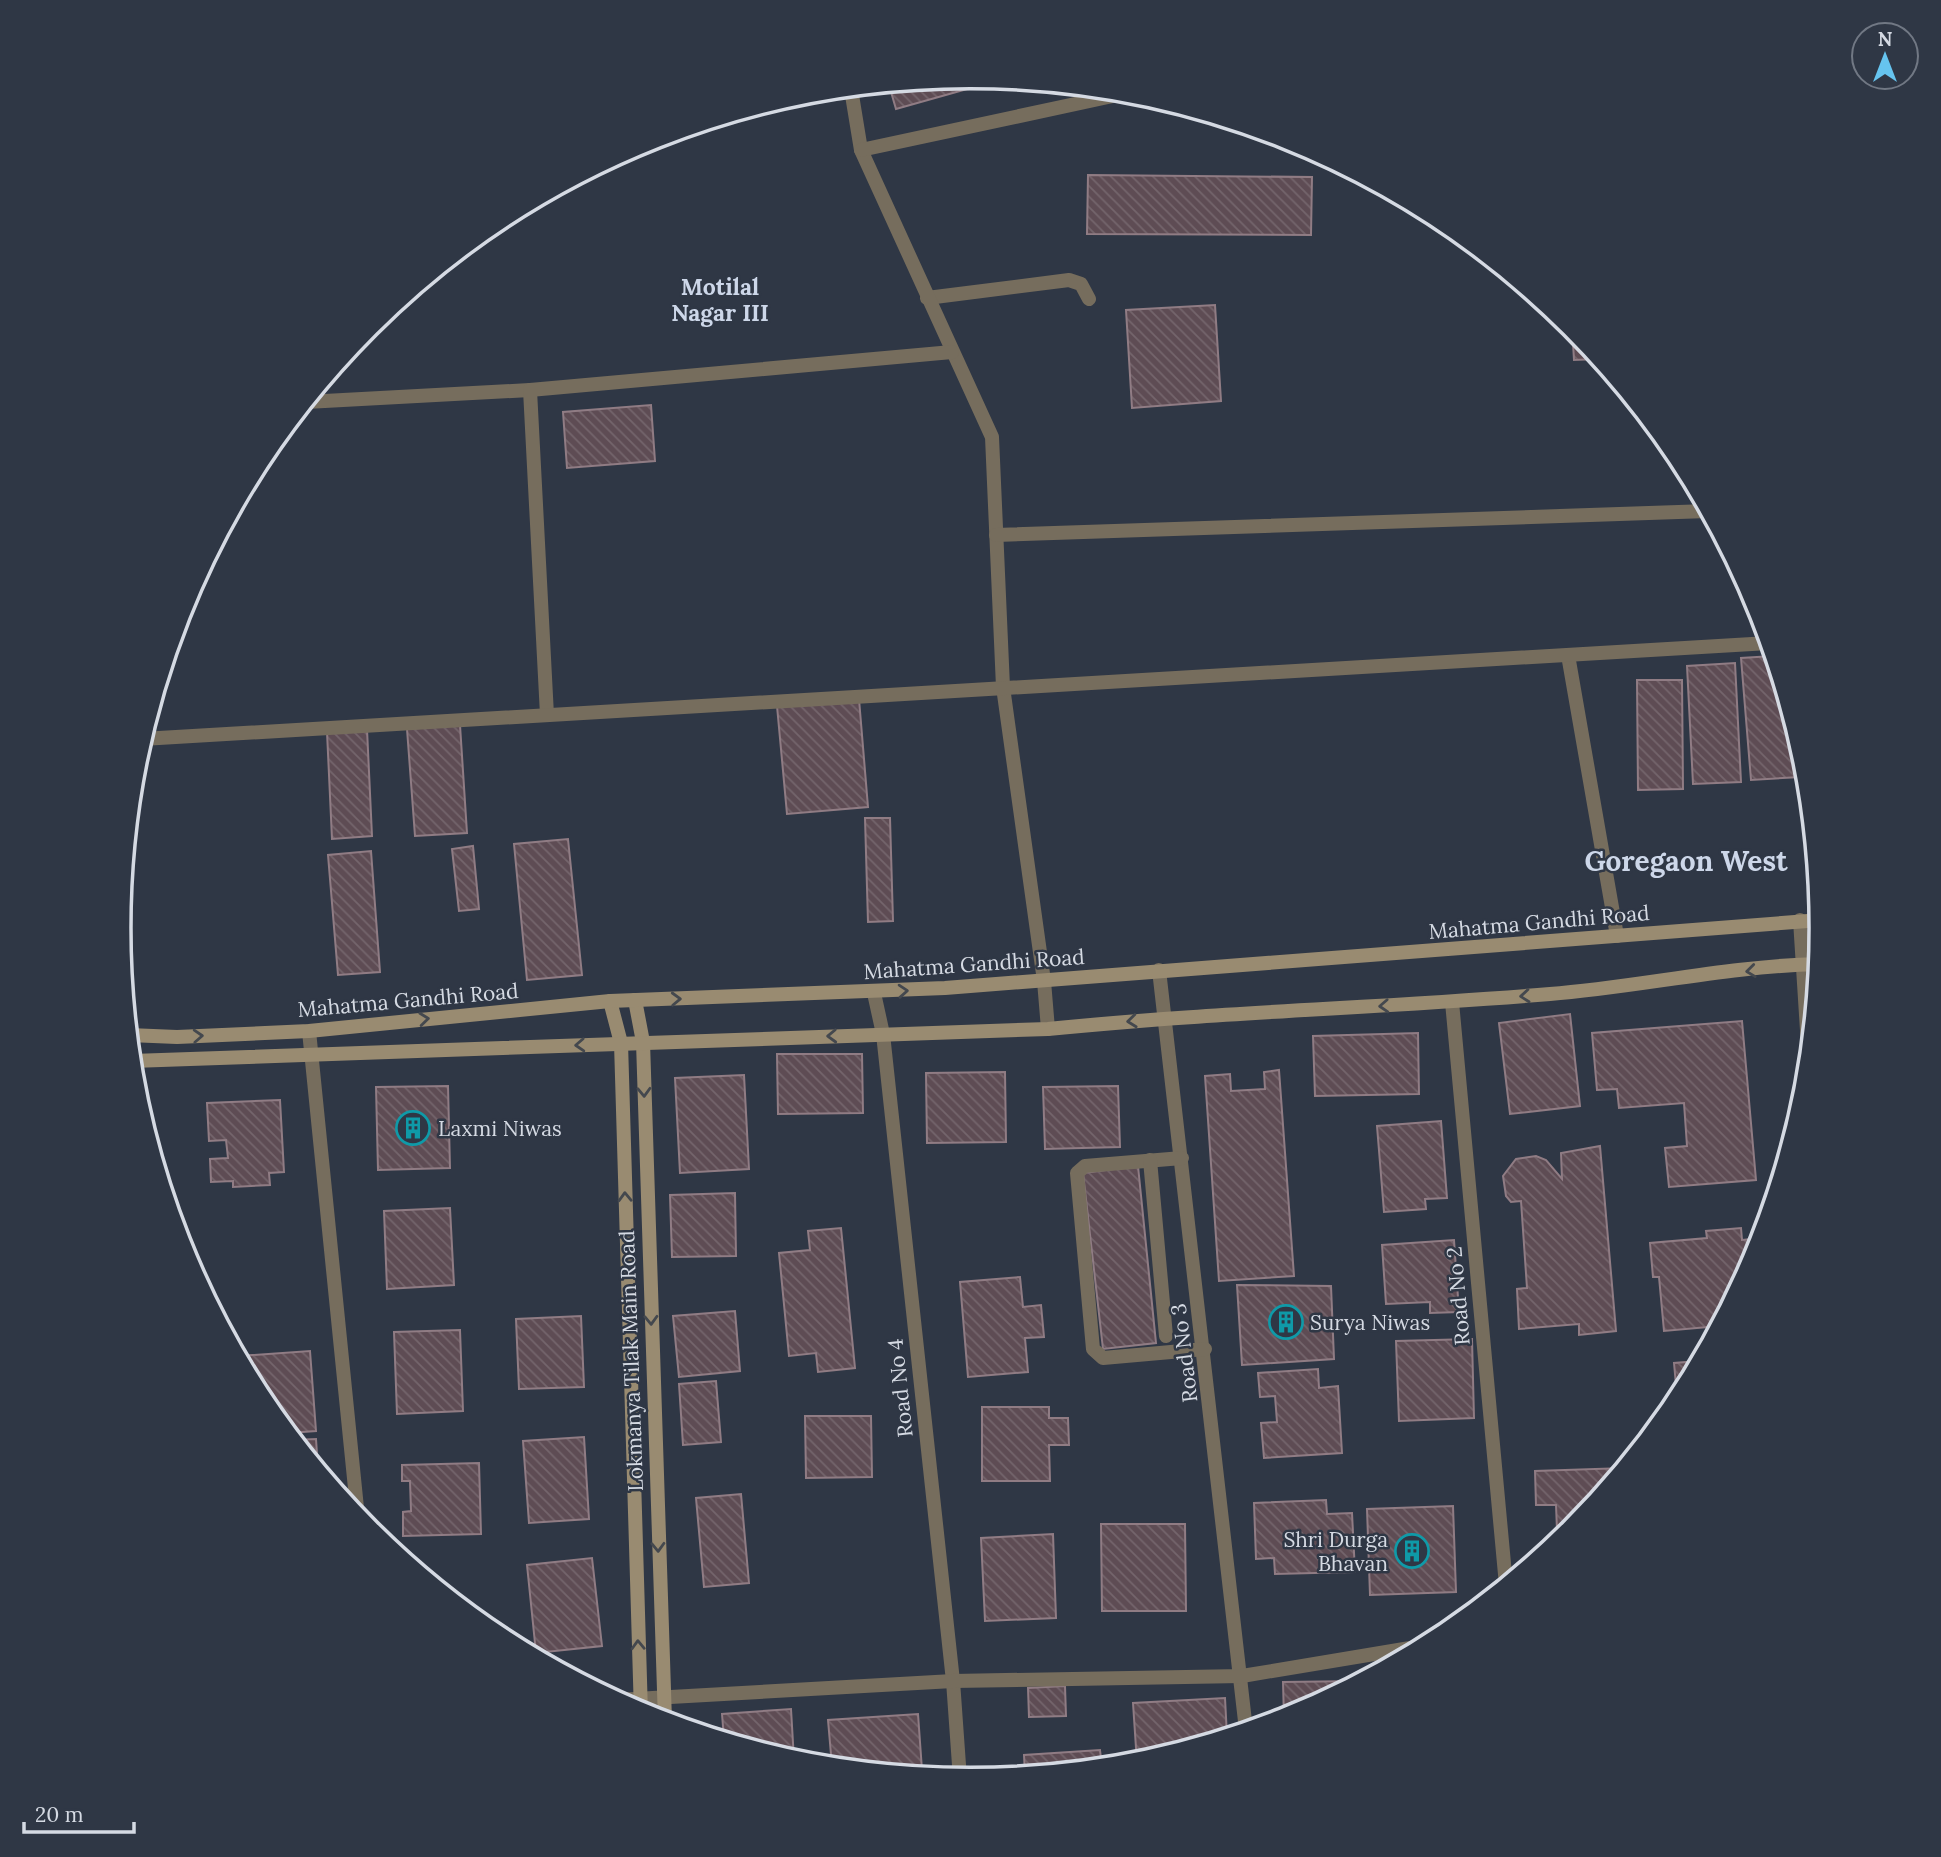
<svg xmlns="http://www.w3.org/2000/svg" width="1941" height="1857" font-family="Lora,serif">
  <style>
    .building { fill: url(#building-back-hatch); stroke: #907c84; stroke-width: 2 }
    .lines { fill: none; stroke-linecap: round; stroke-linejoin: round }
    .lane { stroke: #766d5d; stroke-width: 14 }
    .street { stroke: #766d5d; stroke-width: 14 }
    .secondary { stroke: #998b71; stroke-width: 14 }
    .oneway { stroke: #44484e }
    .labels { text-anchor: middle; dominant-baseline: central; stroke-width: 5; stroke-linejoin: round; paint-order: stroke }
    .street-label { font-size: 21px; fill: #d5dae3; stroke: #2f3745 }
    .poi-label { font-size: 21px; fill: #d5dae3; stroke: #2f3745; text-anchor: start }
    .neighbourhood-label { font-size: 23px; font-weight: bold; fill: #cdd7e9; stroke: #2f3745 }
    .district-label { font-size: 28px; font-weight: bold; fill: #cdd7e9; stroke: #2f3745 }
    .rim { fill: none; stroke: #d5dae3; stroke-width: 3.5 }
  </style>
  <defs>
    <pattern id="building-back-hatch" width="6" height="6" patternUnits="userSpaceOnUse" patternTransform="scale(1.75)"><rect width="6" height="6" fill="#5e4c54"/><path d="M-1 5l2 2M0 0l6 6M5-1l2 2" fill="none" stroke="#74656c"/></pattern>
  </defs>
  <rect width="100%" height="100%" fill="#2f3745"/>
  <g class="building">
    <path d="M 971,77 L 999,80 L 896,109 L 889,85 Z"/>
    <path d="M 1088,175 L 1312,177 L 1311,235 L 1087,234 Z"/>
    <path d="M 1215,305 L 1221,401 L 1132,408 L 1126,310 Z"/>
    <path d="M 1572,326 L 1573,327 L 1599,359 L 1574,360 Z"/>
    <path d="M 651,405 L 655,461 L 567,468 L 563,412 Z"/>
    <path d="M 1773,656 L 1797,733 L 1800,777 L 1751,780 L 1741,658 Z"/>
    <path d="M 1735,663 L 1741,782 L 1693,784 L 1687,666 Z"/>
    <path d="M 1637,680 L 1682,680 L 1683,789 L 1638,790 Z"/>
    <path d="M 859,699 L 868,807 L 787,814 L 777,706 Z"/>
    <path d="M 460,725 L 467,833 L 415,836 L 407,729 Z"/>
    <path d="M 367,729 L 372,836 L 332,839 L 327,732 Z"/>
    <path d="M 865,818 L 890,818 L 893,921 L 868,922 Z"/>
    <path d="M 568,839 L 582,975 L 527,980 L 514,844 Z"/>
    <path d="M 473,846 L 479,909 L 459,911 L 452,849 Z"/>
    <path d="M 371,851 L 380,972 L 338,975 L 328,855 Z"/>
    <path d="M 1570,1014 L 1580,1106 L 1510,1114 L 1499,1023 Z"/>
    <path d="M 1742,1021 L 1756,1180 L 1669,1187 L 1665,1148 L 1687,1146 L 1684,1103 L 1619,1108 L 1617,1089 L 1597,1090 L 1592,1033 Z"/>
    <path d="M 1418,1033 L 1419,1094 L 1315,1096 L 1313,1036 Z"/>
    <path d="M 777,1054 L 862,1054 L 863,1113 L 778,1114 Z"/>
    <path d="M 1279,1070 L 1294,1276 L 1219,1281 L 1205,1076 L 1230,1074 L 1231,1091 L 1265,1089 L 1264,1072 Z"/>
    <path d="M 1005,1072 L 1006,1142 L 927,1143 L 926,1073 Z"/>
    <path d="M 744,1075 L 749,1169 L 680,1173 L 675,1078 Z"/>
    <path d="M 448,1086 L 450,1168 L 378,1170 L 376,1087 Z"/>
    <path d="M 1118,1086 L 1120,1147 L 1045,1149 L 1043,1087 Z"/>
    <path d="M 280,1100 L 284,1172 L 269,1173 L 270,1185 L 233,1187 L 233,1181 L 211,1182 L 210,1159 L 228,1158 L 226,1140 L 209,1141 L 207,1103 Z"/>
    <path d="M 1441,1121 L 1447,1198 L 1425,1199 L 1426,1209 L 1384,1212 L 1377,1126 Z"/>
    <path d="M 1600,1146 L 1616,1331 L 1579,1335 L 1579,1324 L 1519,1329 L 1517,1289 L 1527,1288 L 1521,1201 L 1511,1202 L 1506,1196 L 1503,1176 L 1516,1159 L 1536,1156 L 1546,1160 L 1562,1179 L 1561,1153 Z"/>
    <path d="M 1138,1166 L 1156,1343 L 1103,1349 L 1083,1173 Z"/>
    <path d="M 735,1193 L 736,1256 L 672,1257 L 670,1195 Z"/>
    <path d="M 450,1208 L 454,1285 L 387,1289 L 384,1211 Z"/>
    <path d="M 841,1228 L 855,1368 L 818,1372 L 816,1353 L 789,1356 L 779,1253 L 810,1250 L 808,1231 Z"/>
    <path d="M 1741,1228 L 1742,1240 L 1762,1238 L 1757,1255 L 1719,1326 L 1664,1331 L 1659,1277 L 1653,1277 L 1650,1243 L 1707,1238 L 1706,1231 Z"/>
    <path d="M 1454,1240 L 1459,1312 L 1430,1313 L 1430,1302 L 1386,1304 L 1382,1245 Z"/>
    <path d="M 1020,1277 L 1023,1307 L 1041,1305 L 1044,1337 L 1025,1338 L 1028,1372 L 968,1377 L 960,1282 Z"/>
    <path d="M 1237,1285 L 1331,1286 L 1334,1359 L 1242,1365 Z"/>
    <path d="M 735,1311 L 740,1371 L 679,1377 L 673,1316 Z"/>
    <path d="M 581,1316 L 584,1387 L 519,1389 L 516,1319 Z"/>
    <path d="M 460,1330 L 463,1411 L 397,1414 L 394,1332 Z"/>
    <path d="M 1472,1339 L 1474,1418 L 1399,1421 L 1396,1341 Z"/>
    <path d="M 310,1351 L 316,1431 L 288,1433 L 262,1401 L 238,1356 Z"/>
    <path d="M 1700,1361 L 1688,1384 L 1676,1385 L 1674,1363 Z"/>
    <path d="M 1318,1369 L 1319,1388 L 1338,1386 L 1342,1453 L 1264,1458 L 1261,1423 L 1277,1422 L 1275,1396 L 1260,1397 L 1258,1373 Z"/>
    <path d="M 716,1381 L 721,1442 L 683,1445 L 679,1384 Z"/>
    <path d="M 982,1407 L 1049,1407 L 1049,1418 L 1068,1418 L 1069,1445 L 1049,1445 L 1050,1481 L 982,1481 Z"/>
    <path d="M 805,1416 L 871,1416 L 872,1477 L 806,1478 Z"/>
    <path d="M 584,1437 L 589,1519 L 529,1523 L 523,1441 Z"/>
    <path d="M 316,1439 L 318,1469 L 294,1440 Z"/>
    <path d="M 479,1463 L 481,1534 L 403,1536 L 403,1512 L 411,1511 L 410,1481 L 402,1481 L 402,1465 Z"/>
    <path d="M 1624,1468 L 1574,1529 L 1557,1530 L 1556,1505 L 1536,1505 L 1535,1471 Z"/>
    <path d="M 741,1494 L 749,1583 L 704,1587 L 696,1498 Z"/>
    <path d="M 1326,1500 L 1327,1514 L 1352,1513 L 1355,1572 L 1275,1574 L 1274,1558 L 1256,1559 L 1254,1503 Z"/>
    <path d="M 1453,1506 L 1456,1592 L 1370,1595 L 1367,1509 Z"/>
    <path d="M 1101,1524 L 1185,1524 L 1186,1611 L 1102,1611 Z"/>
    <path d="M 1053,1534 L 1056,1618 L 985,1621 L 981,1538 Z"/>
    <path d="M 592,1558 L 602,1646 L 536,1653 L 527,1565 Z"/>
    <path d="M 1360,1681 L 1296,1715 L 1284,1719 L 1283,1682 Z"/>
    <path d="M 1065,1686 L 1066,1716 L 1029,1717 L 1028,1688 Z"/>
    <path d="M 1225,1698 L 1227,1736 L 1137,1763 L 1133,1703 Z"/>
    <path d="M 791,1709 L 794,1760 L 724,1739 L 722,1714 Z"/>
    <path d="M 918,1714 L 922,1770 L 888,1772 L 832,1766 L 828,1720 Z"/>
    <path d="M 1100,1750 L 1102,1767 L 1025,1775 L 1024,1755 Z"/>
  </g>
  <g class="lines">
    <path class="lane" d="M 927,298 L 1069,280 L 1081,284 L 1089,299"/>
    <g class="street">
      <path d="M 851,89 L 861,150 L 992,437 L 1003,687 L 1044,981 L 1048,1029"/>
      <path d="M 861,150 L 1122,94 L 1139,94"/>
      <path d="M 306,402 L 530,390"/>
      <path d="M 996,535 L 1708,511"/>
      <path d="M 1568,655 L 1617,936"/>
      <path d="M 547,715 L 530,390 L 952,352"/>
      <path d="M 142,739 L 1769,643"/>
      <path d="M 1800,920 L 1809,1062"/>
      <path d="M 1159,970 L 1246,1730"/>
      <path d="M 874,993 L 883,1034 L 953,1681 L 960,1779"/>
      <path d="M 1452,1002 L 1506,1585"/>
      <path d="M 309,1031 L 358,1518"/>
      <path d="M 1182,1158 L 1085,1166 L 1077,1173 L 1093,1349 L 1103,1358 L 1205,1349"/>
      <path d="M 1150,1160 L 1166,1336"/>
      <path d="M 617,1700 L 953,1681 L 1242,1676 L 1428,1645"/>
    </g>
    <g class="secondary">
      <path d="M 635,1000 L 643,1042 L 665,1721"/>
      <path d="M 610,1001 L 621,1043 L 641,1713"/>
      <path d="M 129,1035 L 177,1037 L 309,1031 L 610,1001 L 945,988 L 1821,920"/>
      <path d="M 132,1061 L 1048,1029 C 1215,1012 1383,1008 1550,994 C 1639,987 1729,966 1819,964"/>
    </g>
  </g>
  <defs><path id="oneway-chevron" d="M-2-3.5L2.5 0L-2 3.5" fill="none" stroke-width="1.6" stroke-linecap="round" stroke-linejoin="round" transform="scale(1.75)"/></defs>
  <g class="oneway">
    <use href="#oneway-chevron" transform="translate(1751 971) rotate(173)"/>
    <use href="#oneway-chevron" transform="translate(903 991) rotate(-4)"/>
    <use href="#oneway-chevron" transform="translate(1525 996) rotate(175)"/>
    <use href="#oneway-chevron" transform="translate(676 999) rotate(-2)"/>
    <use href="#oneway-chevron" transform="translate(1384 1006) rotate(177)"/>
    <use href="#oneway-chevron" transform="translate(424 1019) rotate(-6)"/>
    <use href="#oneway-chevron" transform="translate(1132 1021) rotate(174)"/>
    <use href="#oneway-chevron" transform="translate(198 1036) rotate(-3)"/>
    <use href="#oneway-chevron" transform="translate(832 1036) rotate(178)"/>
    <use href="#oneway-chevron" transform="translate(580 1045) rotate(177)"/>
    <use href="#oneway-chevron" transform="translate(644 1092) rotate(88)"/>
    <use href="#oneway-chevron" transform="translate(625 1197) rotate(-92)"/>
    <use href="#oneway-chevron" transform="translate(651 1320) rotate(88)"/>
    <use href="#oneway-chevron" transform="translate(658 1547) rotate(88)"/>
    <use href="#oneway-chevron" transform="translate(638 1645) rotate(-92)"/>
  </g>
  <defs>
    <g id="building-ring" transform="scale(1.75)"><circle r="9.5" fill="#2f3745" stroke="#0f9aa8" stroke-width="1.5"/><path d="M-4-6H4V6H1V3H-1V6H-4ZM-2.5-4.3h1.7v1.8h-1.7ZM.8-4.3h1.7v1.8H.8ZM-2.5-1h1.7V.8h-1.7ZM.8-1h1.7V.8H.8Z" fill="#0f9aa8"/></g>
  </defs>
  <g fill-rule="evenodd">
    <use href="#building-ring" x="413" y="1128"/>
    <use href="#building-ring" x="1286" y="1322"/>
    <use href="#building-ring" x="1412" y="1551"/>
  </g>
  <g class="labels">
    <g class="street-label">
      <text transform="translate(1539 922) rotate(-5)">Mahatma Gandhi Road</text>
      <text transform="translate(974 964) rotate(-4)">Mahatma Gandhi Road</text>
      <text transform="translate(408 1000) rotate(-5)">Mahatma Gandhi Road</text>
      <text transform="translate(1458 1296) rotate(-95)">Road No 2</text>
      <text transform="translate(1184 1353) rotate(-97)">Road No 3</text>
      <text transform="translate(631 1361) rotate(-92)">Lokmanya Tilak Main Road</text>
      <text transform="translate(900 1388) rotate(-96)">Road No 4</text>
    </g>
    <g class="poi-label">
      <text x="438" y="1128">Laxmi Niwas</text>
      <text x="1310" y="1322">Surya Niwas</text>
      <text x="1388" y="1539" text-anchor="end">Shri Durga<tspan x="1388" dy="24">Bhavan</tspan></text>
    </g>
    <g class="neighbourhood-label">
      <text x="720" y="286">Motilal<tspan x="720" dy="26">Nagar III</tspan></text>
    </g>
    <g class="district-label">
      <text x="1686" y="861">Goregaon West</text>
    </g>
  </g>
  <path d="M0 0H1941V1857H0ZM131 928a839 839 0 1 1 1678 0a839 839 0 1 1-1678 0Z" fill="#2f3745" fill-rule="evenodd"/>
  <path class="rim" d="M131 928a839 839 0 1 1 1678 0a839 839 0 1 1-1678 0Z"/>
  <g transform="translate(1885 56)"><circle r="33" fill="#2f3745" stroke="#717884" stroke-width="2"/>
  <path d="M0-5L12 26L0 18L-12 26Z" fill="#66c4ef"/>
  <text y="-10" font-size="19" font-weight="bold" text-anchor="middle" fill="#d5dae3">N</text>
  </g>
  <path d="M24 1822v10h110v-10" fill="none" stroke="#d5dae3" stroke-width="3.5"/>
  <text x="35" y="1822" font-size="21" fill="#d5dae3" stroke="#2f3745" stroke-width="5" paint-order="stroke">20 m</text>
</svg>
